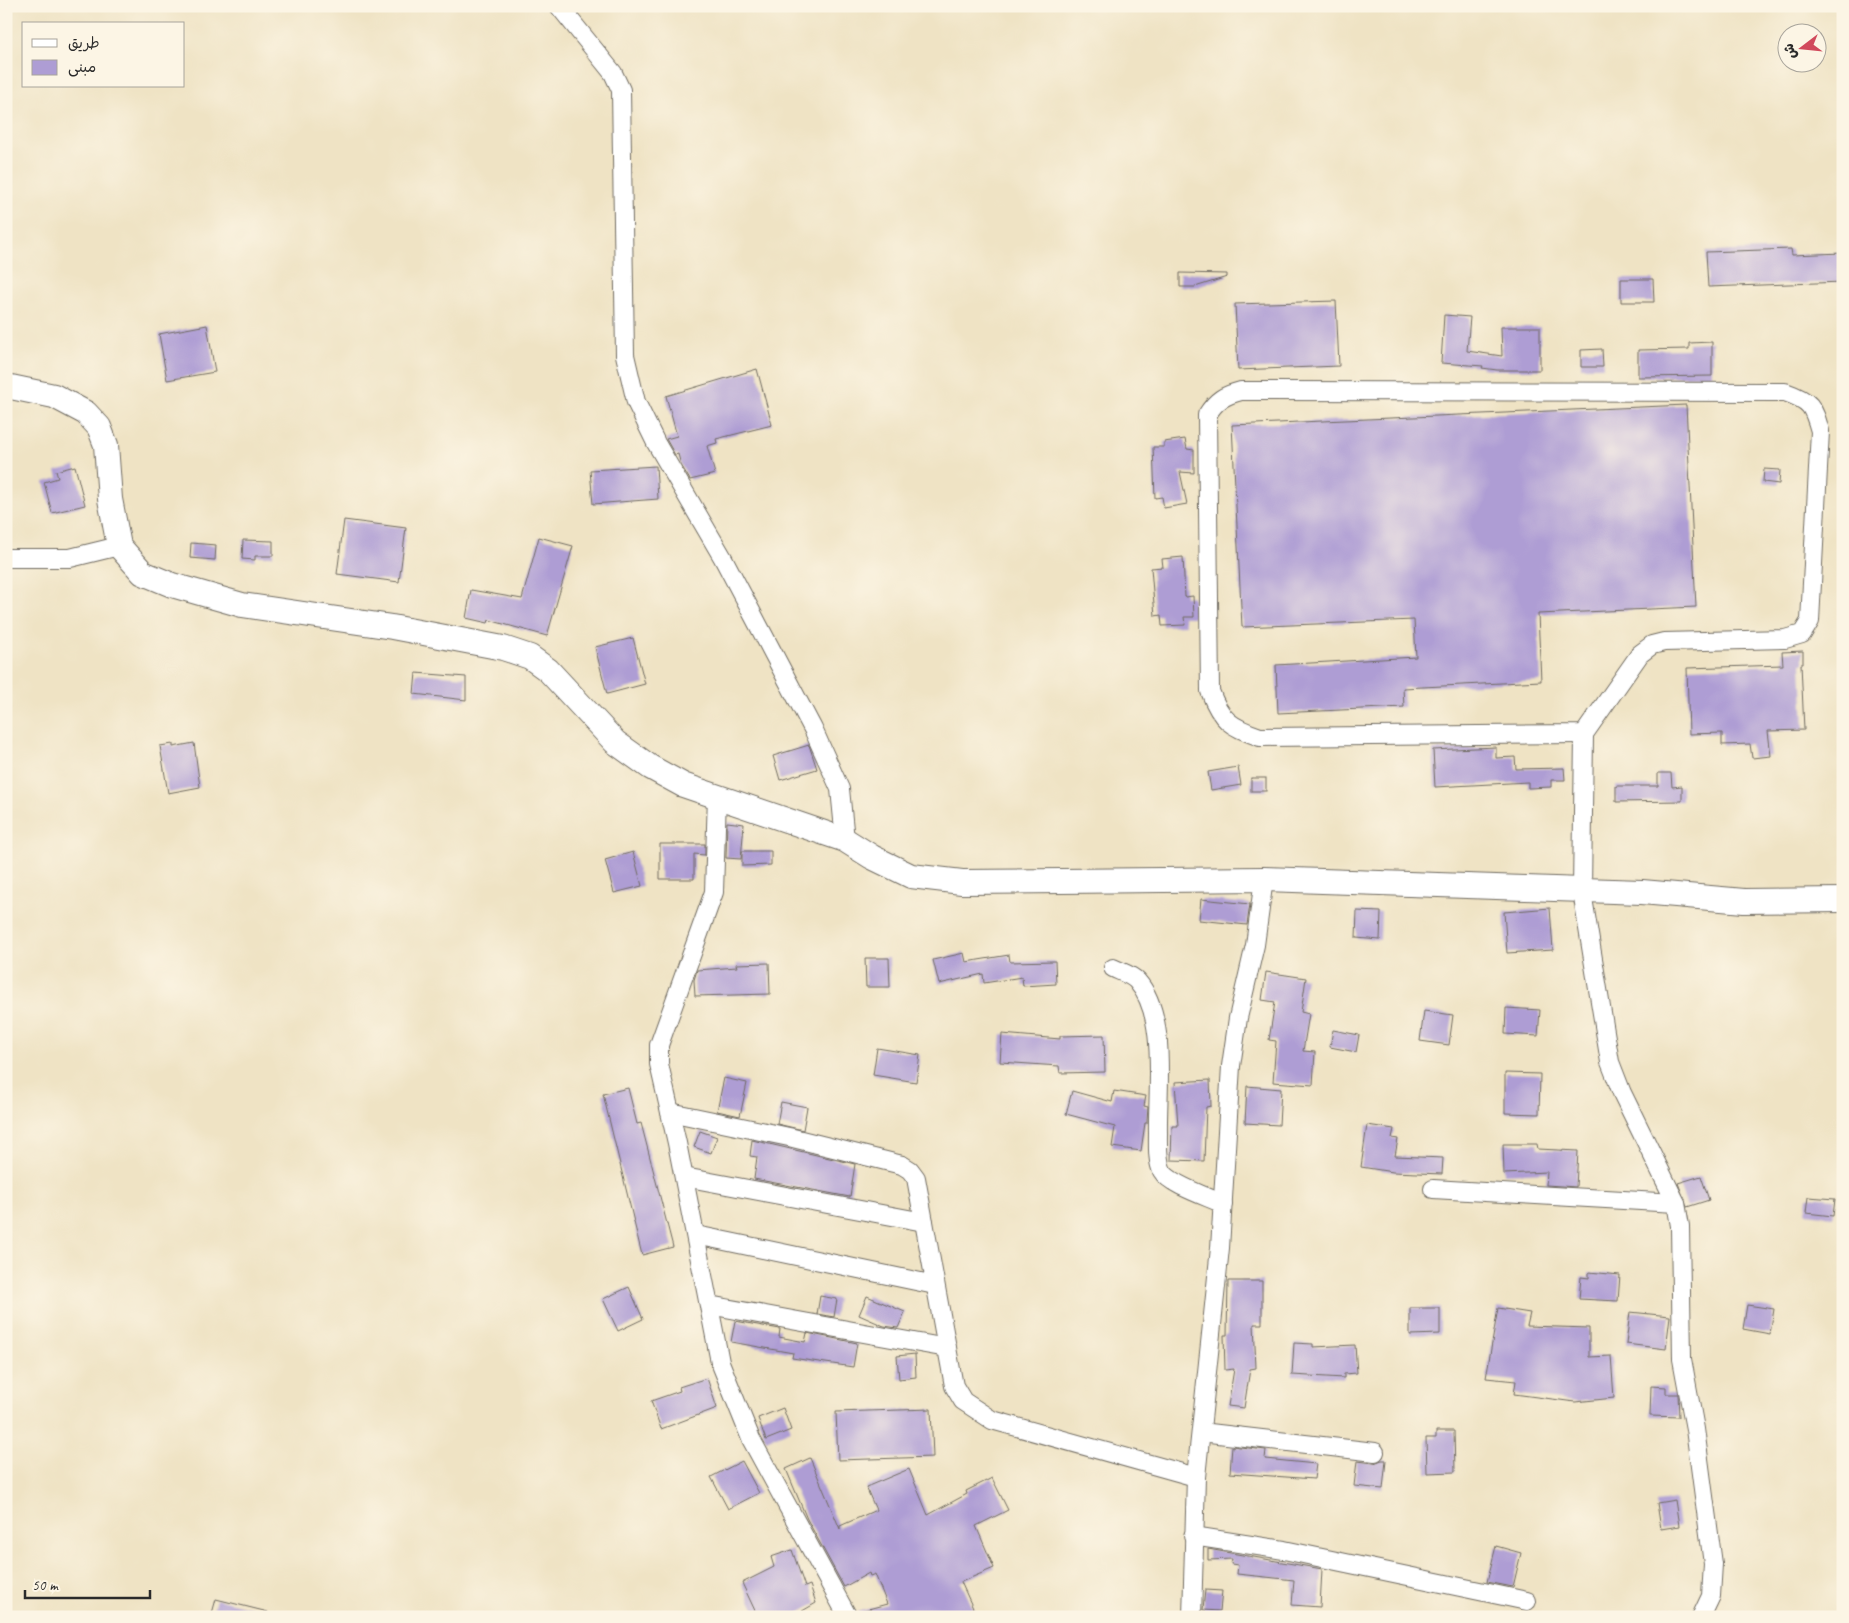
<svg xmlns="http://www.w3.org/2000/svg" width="1849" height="1623" font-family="Caveat,'Playpen Sans Arabic',sans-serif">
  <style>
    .building { fill: #ae9dd4 }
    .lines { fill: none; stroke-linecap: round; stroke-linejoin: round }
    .street-casing { stroke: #706b61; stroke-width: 20 }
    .secondary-casing { stroke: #706b61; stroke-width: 26 }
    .street { stroke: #fff; stroke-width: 18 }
    .secondary { stroke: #fff; stroke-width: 24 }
  </style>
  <rect width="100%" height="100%" fill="#fcf5e5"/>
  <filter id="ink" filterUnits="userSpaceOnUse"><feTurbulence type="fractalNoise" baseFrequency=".02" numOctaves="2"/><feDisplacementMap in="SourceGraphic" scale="10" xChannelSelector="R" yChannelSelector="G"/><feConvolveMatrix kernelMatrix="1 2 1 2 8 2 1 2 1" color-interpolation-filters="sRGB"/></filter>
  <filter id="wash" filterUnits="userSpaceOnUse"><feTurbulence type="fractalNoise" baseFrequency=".0096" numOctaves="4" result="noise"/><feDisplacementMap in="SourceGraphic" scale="20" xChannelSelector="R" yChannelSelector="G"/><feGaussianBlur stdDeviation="1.12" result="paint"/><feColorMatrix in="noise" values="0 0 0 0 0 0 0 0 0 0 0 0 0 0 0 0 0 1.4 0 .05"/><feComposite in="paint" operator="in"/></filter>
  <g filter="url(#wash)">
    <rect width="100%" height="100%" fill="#efe3c4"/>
    <g id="blocks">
      <g class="building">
        <path d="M 1791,249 L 1792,255 L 1843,253 L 1843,282 L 1708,287 L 1706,252 Z"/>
        <path d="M 1180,273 L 1227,274 L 1227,277 L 1195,287 L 1180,287 Z"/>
        <path d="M 1621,279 L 1653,279 L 1654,302 L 1621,302 Z"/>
        <path d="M 1336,301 L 1339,366 L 1238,370 L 1235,304 Z"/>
        <path d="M 1444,315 L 1470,317 L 1467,351 L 1502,356 L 1501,327 L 1540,327 L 1540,370 L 1497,370 L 1482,368 L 1483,366 L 1441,363 Z"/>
        <path d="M 207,325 L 215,372 L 167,380 L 159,334 Z"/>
        <path d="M 1712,342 L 1712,376 L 1638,377 L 1638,350 L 1689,349 L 1689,343 Z"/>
        <path d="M 1602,349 L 1603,367 L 1581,367 L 1581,350 Z"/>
        <path d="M 757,369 L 772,425 L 716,439 L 717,443 L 707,446 L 715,474 L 690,480 L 681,465 L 678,454 L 675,455 L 666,439 L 677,436 L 666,396 Z"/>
        <path d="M 1686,405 L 1696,607 L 1538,614 L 1541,681 L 1403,688 L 1404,707 L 1278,713 L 1276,665 L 1416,657 L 1414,620 L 1242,627 L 1232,425 Z"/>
        <path d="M 1185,439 L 1187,449 L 1194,450 L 1194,473 L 1180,472 L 1187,504 L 1164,508 L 1162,497 L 1155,498 L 1153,447 L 1164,447 L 1164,442 Z"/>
        <path d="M 75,466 L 85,505 L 52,513 L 44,482 L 58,478 L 56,471 Z"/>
        <path d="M 656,466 L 658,499 L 593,504 L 590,470 Z"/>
        <path d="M 1764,469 L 1780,470 L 1779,484 L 1763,482 Z"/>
        <path d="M 344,520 L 406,528 L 399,582 L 337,574 Z"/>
        <path d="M 539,537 L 573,546 L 547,636 L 489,620 L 488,623 L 466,618 L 471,590 L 522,599 Z"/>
        <path d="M 243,540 L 273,541 L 273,556 L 255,556 L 255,560 L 242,559 Z"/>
        <path d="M 191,543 L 216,545 L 215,560 L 190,558 Z"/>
        <path d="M 1183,557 L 1185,597 L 1193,596 L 1194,617 L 1184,617 L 1185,625 L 1162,626 L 1161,615 L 1155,616 L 1151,568 L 1163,567 L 1162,559 Z"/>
        <path d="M 633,638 L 645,684 L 607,694 L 595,647 Z"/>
        <path d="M 1803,651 L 1803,664 L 1801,664 L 1804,730 L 1768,731 L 1771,756 L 1752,758 L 1750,744 L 1722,745 L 1722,733 L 1689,734 L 1687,668 L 1783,665 L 1782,652 Z"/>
        <path d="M 416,673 L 466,677 L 466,700 L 414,694 Z"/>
        <path d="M 194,743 L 200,787 L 168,793 L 160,746 L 173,744 L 173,747 Z"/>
        <path d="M 809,745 L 817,769 L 780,780 L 773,756 Z"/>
        <path d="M 1496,747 L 1496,758 L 1515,757 L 1516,769 L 1564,768 L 1565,780 L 1551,780 L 1551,787 L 1528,788 L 1528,782 L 1435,787 L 1433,750 Z"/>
        <path d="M 1238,767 L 1241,785 L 1211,790 L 1208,772 Z"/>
        <path d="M 1658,773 L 1671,773 L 1672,787 L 1682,786 L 1682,801 L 1616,802 L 1616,786 L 1658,786 Z"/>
        <rect x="1251" y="778" width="15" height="13"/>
        <path d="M 727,822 L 744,824 L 741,859 L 726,858 Z"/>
        <path d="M 660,844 L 705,844 L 705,855 L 694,854 L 694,879 L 660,879 Z"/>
        <path d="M 742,851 L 771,851 L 771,865 L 742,866 Z"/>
        <path d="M 633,852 L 642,886 L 614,893 L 605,860 Z"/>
        <path d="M 1201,899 L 1250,904 L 1247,925 L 1199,920 Z"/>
        <path d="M 1550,908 L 1553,950 L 1507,953 L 1504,912 Z"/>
        <path d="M 1357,911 L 1381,912 L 1380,940 L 1356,938 Z"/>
        <path d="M 964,953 L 966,962 L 1009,955 L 1010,962 L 1055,961 L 1056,984 L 1023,986 L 1022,977 L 984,983 L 983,974 L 939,984 L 933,960 Z"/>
        <path d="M 865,958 L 889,958 L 890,987 L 866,987 Z"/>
        <path d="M 769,963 L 770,994 L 695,996 L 694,980 L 697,970 L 737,967 L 736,964 Z"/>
        <path d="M 1266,972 L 1306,978 L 1301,1012 L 1309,1014 L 1303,1051 L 1315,1052 L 1313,1085 L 1273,1082 L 1276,1041 L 1269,1040 L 1275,1002 L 1262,1000 Z"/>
        <path d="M 1506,1008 L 1540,1010 L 1538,1036 L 1505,1034 Z"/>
        <path d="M 1424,1011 L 1453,1015 L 1449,1045 L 1420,1041 Z"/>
        <path d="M 1333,1030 L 1359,1035 L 1356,1052 L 1330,1047 Z"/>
        <path d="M 1002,1034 L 1060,1039 L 1060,1036 L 1104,1035 L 1105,1072 L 1060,1073 L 1059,1066 L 1000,1062 Z"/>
        <path d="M 877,1048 L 920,1055 L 916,1082 L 873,1075 Z"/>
        <path d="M 1505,1073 L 1540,1074 L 1539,1114 L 1505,1113 Z"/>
        <path d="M 724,1078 L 747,1083 L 740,1116 L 717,1111 Z"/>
        <path d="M 1210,1080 L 1211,1106 L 1206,1107 L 1204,1161 L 1171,1160 L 1172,1126 L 1178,1126 L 1175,1082 Z"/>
        <path d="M 1247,1086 L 1281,1089 L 1279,1125 L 1245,1123 Z"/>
        <path d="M 628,1088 L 637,1124 L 641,1123 L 673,1247 L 642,1255 L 603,1094 Z"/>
        <path d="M 1072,1091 L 1112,1102 L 1114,1091 L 1146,1096 L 1144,1106 L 1148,1107 L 1147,1119 L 1147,1123 L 1145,1123 L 1141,1151 L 1112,1147 L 1115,1127 L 1066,1114 Z"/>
        <path d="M 781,1102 L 807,1107 L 803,1130 L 777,1124 Z"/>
        <path d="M 1367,1125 L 1394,1129 L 1392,1138 L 1398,1139 L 1395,1156 L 1443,1158 L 1442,1174 L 1393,1172 L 1361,1167 Z"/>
        <path d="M 700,1131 L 717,1137 L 711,1153 L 694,1147 Z"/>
        <path d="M 752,1140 L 855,1164 L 850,1197 L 754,1179 L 757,1157 L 750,1156 Z"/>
        <path d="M 1503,1144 L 1537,1144 L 1538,1149 L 1578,1151 L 1576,1187 L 1546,1185 L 1547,1172 L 1504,1174 Z"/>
        <path d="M 1701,1176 L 1709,1200 L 1687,1207 L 1678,1183 Z"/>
        <path d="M 1808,1197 L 1835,1199 L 1833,1216 L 1806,1213 Z"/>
        <path d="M 1589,1272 L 1620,1275 L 1618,1301 L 1579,1299 L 1581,1277 L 1589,1278 Z"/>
        <path d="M 1228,1281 L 1262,1281 L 1262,1324 L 1254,1324 L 1256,1368 L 1250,1369 L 1244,1408 L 1228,1406 L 1234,1369 L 1225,1370 L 1224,1335 L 1227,1335 Z"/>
        <path d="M 629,1287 L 643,1319 L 618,1331 L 603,1299 Z"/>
        <path d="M 820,1296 L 837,1299 L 834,1317 L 817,1314 Z"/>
        <path d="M 867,1296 L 905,1312 L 898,1328 L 884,1326 L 859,1315 Z"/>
        <path d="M 1747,1305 L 1774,1309 L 1770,1334 L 1743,1329 Z"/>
        <path d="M 1410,1308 L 1440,1308 L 1440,1334 L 1410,1335 Z"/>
        <path d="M 1498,1308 L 1530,1313 L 1527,1326 L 1589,1328 L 1589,1357 L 1611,1356 L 1614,1398 L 1575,1402 L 1514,1394 L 1516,1381 L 1486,1378 Z"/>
        <path d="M 1630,1312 L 1670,1316 L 1666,1349 L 1626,1344 Z"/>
        <path d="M 735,1321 L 780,1329 L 779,1337 L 805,1342 L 807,1333 L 857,1343 L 853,1367 L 792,1358 L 793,1353 L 731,1342 Z"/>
        <path d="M 1294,1343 L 1313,1344 L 1313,1347 L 1355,1345 L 1357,1373 L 1344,1374 L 1344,1378 L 1292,1375 Z"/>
        <path d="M 915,1354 L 916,1377 L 899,1379 L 897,1356 Z"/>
        <path d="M 707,1378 L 717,1408 L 661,1429 L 651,1401 L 680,1391 L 679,1387 Z"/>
        <path d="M 1651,1386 L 1666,1387 L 1666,1394 L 1678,1394 L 1679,1417 L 1650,1416 Z"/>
        <path d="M 783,1408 L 791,1430 L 766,1440 L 758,1418 Z"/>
        <path d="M 931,1409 L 933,1457 L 838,1460 L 836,1412 Z"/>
        <path d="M 1436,1431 L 1454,1431 L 1455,1472 L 1427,1473 L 1426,1438 L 1436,1438 Z"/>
        <path d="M 1232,1446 L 1266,1450 L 1265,1459 L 1316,1464 L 1314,1479 L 1230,1473 Z"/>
        <path d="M 810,1458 L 840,1529 L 840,1526 L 876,1510 L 866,1487 L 909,1469 L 928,1515 L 967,1494 L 966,1491 L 992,1478 L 1008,1510 L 976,1526 L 994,1568 L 961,1582 L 977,1617 L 859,1617 L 857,1612 L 887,1604 L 875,1574 L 870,1576 L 869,1573 L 844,1587 L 807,1519 L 786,1469 Z"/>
        <path d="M 1382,1460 L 1386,1460 L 1383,1489 L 1354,1486 L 1357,1461 L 1374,1463 Z"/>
        <path d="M 742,1461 L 759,1493 L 728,1509 L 711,1477 Z"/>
        <path d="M 1675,1500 L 1679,1526 L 1661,1529 L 1657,1503 Z"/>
        <path d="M 1496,1546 L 1521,1553 L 1513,1587 L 1487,1582 Z"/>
        <path d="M 1208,1549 L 1322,1569 L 1320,1607 L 1292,1605 L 1294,1580 L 1237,1574 L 1238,1565 L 1231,1564 L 1232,1559 L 1208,1560 Z"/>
        <path d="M 792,1550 L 805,1587 L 810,1585 L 816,1603 L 792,1617 L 758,1617 L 742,1583 L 774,1567 L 771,1557 Z"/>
        <path d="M 1205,1590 L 1222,1591 L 1220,1611 L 1203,1610 Z"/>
        <path d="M 216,1599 L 268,1612 L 267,1617 L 211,1617 Z"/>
      </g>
    </g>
  </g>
  <g filter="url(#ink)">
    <use href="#blocks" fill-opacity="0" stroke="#706b61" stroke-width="1"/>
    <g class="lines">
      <g class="street-casing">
        <g id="street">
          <path d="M 559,6 L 613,73 L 621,90 L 625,355 L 636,402 L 656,443 L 723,558 L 813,729 L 840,789 L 845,840"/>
          <path d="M 1241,391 L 1785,392 C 1811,401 1813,406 1820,431 L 1810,621 L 1802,634 L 1785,639 L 1664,642 L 1652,645 L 1640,654 L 1584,734 L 1260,737 C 1231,727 1221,721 1210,691 L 1207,415 C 1216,400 1225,395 1241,391 Z"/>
          <path d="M 6,558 L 70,558 L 119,546"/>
          <path d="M 1584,734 L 1582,892 L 1610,1062 L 1622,1093 L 1676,1203 L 1680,1226 L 1682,1359 L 1695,1429 L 1713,1564 L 1711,1596 L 1701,1617"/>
          <path d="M 717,795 L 714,892 L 659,1045 L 659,1064 L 677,1143 L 720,1362 L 751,1439 L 848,1617"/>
          <path d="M 1113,968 C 1121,972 1132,975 1137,981 C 1168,1016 1157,1089 1158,1133 C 1158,1145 1157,1161 1162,1171 C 1170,1185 1209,1197 1223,1204"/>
          <path d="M 670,1112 L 789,1137 L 902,1165 L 910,1170 L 916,1178 L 954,1386 L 963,1401 L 992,1420 L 1196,1477"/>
          <path d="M 684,1177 L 924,1222"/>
          <path d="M 1433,1189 L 1676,1203"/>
          <path d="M 696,1235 L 935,1285"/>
          <path d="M 709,1305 L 947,1348"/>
          <path d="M 1201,1432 L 1375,1452"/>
          <path d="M 1193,1536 L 1284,1550 L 1527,1601"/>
          <path d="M 1192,1617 L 1196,1477 L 1220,1248 L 1231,1066 L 1238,1018 L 1255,945 L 1264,879"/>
        </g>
      </g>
      <g class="secondary-casing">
        <path id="secondary" d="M 6,386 L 54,396 L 86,413 L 99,427 L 106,445 L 110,499 L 119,546 L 143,573 L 172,585 L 242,605 L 392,627 L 503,648 L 530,657 L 548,670 L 615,742 L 650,767 L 683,785 L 845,840 L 872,857 L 911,876 L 962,882 L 1264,879 L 1642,892 L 1744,901 L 1843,900"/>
      </g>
      <use href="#street" class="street"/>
      <use href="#secondary" class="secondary"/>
    </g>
  </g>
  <rect width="1849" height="1623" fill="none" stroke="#fcf5e5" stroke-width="25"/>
  <rect x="22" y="22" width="162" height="65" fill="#fcf5e5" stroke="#a8a49b"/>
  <rect x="32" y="39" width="25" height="8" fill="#ffffff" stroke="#a8a49b"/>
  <text x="68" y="48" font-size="15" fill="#2b2b2b">طريق</text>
  <rect x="32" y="60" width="25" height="15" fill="#ae9dd4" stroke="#a8a49b"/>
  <text x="68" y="72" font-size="15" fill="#2b2b2b">مبنى</text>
  <g transform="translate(1802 48) rotate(254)"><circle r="24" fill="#fcf5e5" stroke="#a8a49b"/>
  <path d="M0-4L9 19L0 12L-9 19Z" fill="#d1495b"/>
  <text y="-8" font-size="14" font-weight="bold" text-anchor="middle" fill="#2b2b2b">ش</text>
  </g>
  <path d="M25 1590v8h125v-8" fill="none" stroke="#2b2b2b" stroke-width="2.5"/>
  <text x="32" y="1590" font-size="15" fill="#2b2b2b" stroke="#fcf5e5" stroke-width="4" paint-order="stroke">50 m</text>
</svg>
